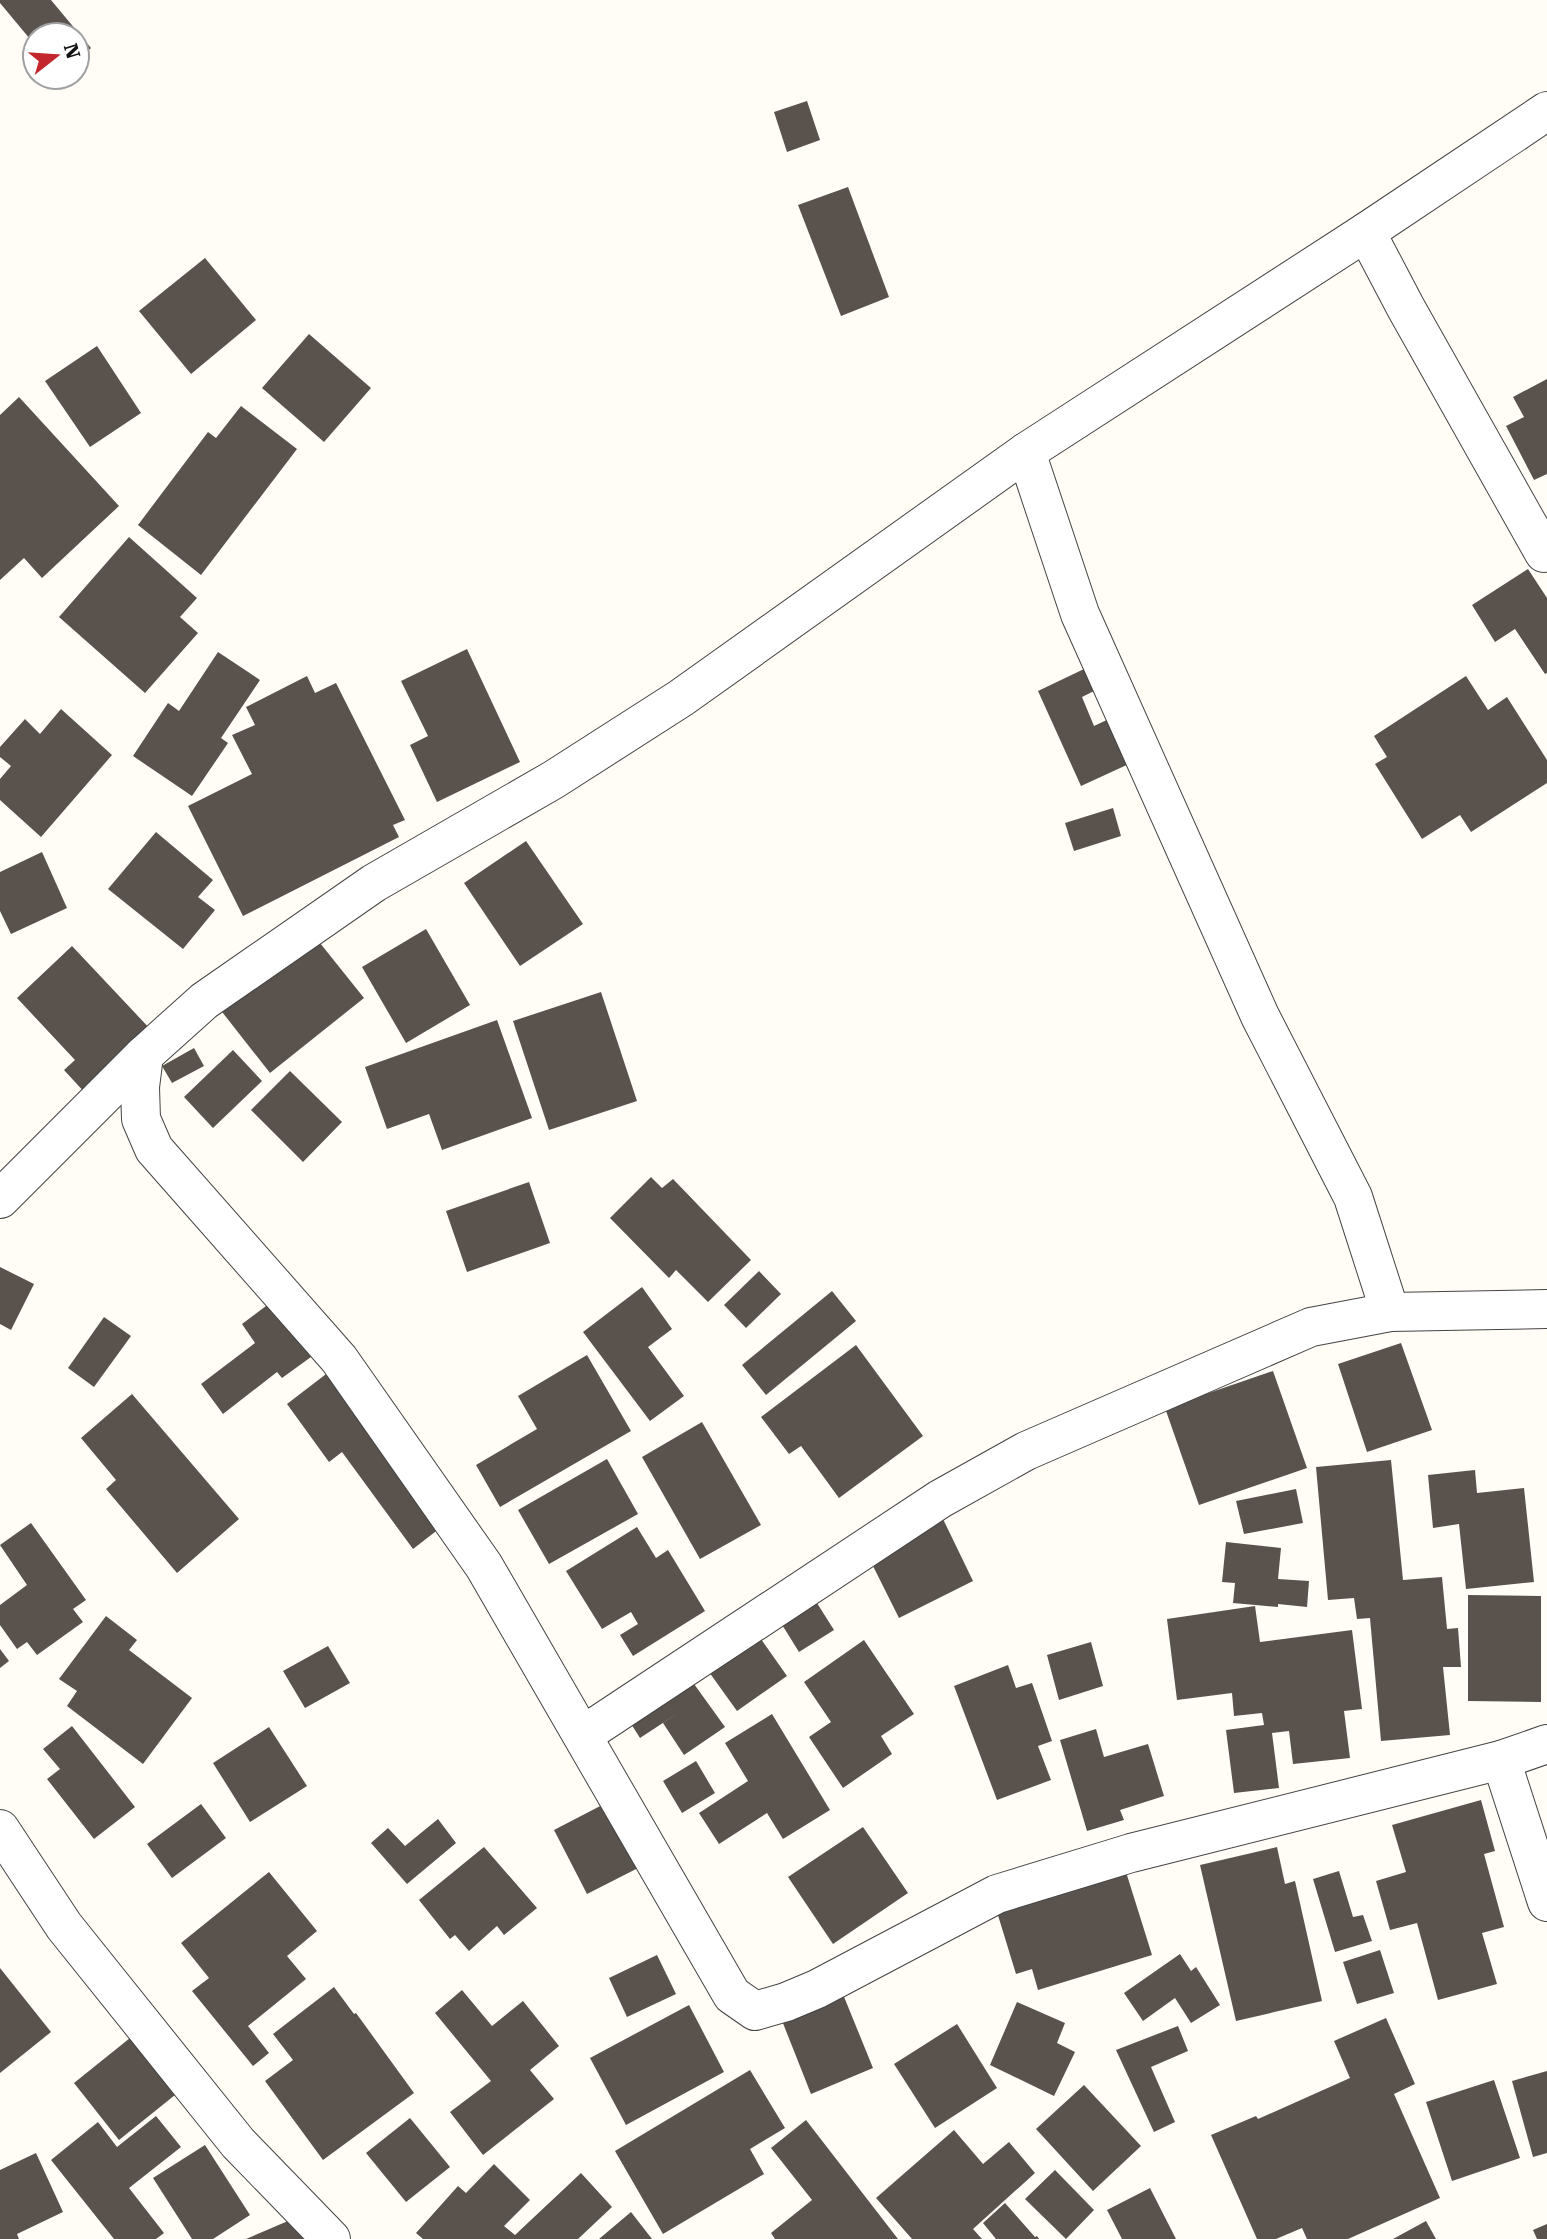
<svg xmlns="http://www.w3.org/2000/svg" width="1547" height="2239" font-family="'Roboto Serif',serif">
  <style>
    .building { fill: #5a524d }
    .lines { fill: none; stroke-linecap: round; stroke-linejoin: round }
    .minor-casing { stroke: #444; stroke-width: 40 }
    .minor { stroke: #fff; stroke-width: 38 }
  </style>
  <rect width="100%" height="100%" fill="#fffdf5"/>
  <g class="building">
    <path d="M 0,0 L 51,0 L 91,48 L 77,61 L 77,35 L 35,35 L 35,45 L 0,3 Z"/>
    <path d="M 807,101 L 820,140 L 787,152 L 774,112 Z"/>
    <path d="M 848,187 L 889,297 L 841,316 L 798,205 Z"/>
    <path d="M 205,258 L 256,320 L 191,374 L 139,311 Z"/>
    <path d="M 309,334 L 371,388 L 324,442 L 262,388 Z"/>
    <path d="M 97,346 L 141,413 L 90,447 L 45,381 Z"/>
    <path d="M 1547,379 L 1547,474 L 1534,480 L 1506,426 L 1524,417 L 1513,397 Z"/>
    <path d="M 19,397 L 119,506 L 42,578 L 24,558 L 0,580 L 0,415 Z"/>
    <path d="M 241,406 L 297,449 L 201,575 L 138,525 L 208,432 L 216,438 Z"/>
    <path d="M 129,537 L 197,598 L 180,617 L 198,633 L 145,693 L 59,617 Z"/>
    <path d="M 1528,569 L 1547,598 L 1547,673 L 1545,674 L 1515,629 L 1495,642 L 1472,605 Z"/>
    <path d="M 467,649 L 520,762 L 437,802 L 410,745 L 428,736 L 401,681 Z"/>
    <path d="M 218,652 L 260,680 L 221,738 L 228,743 L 192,796 L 133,756 L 168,703 L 179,711 Z"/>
    <path d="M 1084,669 L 1094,691 L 1082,697 L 1094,726 L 1111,718 L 1131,763 L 1081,786 L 1038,691 Z"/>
    <path d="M 307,676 L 315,693 L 336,683 L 405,820 L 393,825 L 399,837 L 243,916 L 188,806 L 252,774 L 232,735 L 255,725 L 246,707 Z"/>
    <path d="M 1466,676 L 1488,710 L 1507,697 L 1547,760 L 1547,783 L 1471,832 L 1460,815 L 1422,839 L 1375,764 L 1387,757 L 1374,736 Z"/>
    <path d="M 61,709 L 112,755 L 41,837 L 0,800 L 0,779 L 11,766 L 0,757 L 0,747 L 25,719 L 40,734 Z"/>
    <path d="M 1113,808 L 1121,836 L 1074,851 L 1065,823 Z"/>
    <path d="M 156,832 L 213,880 L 198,897 L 215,910 L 183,949 L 108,889 Z"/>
    <path d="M 526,841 L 583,924 L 520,966 L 464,883 Z"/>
    <path d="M 42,852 L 67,908 L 11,934 L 0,911 L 0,872 Z"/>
    <path d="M 426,929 L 470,1005 L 406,1043 L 362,967 Z"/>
    <path d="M 312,933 L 364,998 L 270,1073 L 219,1008 Z"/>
    <path d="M 72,946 L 153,1032 L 87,1095 L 64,1070 L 75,1060 L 17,998 Z"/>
    <path d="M 601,992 L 637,1101 L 549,1130 L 513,1021 Z"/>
    <path d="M 497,1020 L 532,1118 L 442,1150 L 429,1114 L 387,1129 L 365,1067 Z"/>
    <path d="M 194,1048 L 204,1066 L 172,1083 L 162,1066 Z"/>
    <path d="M 233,1050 L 262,1081 L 213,1128 L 184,1097 Z"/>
    <path d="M 290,1071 L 342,1122 L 303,1162 L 251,1110 Z"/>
    <path d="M 651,1177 L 662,1188 L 673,1179 L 751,1260 L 708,1302 L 676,1270 L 669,1278 L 610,1218 Z"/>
    <path d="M 529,1182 L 550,1243 L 467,1272 L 446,1211 Z"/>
    <path d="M 0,1267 L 34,1284 L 11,1330 L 0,1324 Z"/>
    <path d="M 759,1271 L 781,1294 L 746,1328 L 724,1305 Z"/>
    <path d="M 642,1287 L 672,1329 L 648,1347 L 684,1396 L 650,1421 L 583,1332 Z"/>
    <path d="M 832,1291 L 856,1321 L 766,1395 L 742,1365 Z"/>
    <path d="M 270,1303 L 311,1357 L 282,1378 L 277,1372 L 223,1414 L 201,1384 L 255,1343 L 242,1324 Z"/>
    <path d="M 104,1317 L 131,1336 L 94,1387 L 68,1368 Z"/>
    <path d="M 1401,1343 L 1432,1430 L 1367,1452 L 1338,1364 Z"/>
    <path d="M 856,1345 L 923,1436 L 839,1498 L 801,1446 L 789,1454 L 761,1417 Z"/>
    <path d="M 587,1355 L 631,1431 L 500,1507 L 476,1465 L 537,1429 L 518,1396 Z"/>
    <path d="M 330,1371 L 444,1525 L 413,1549 L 342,1452 L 329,1462 L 287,1404 Z"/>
    <path d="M 1273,1371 L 1307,1468 L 1199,1505 L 1165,1408 Z"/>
    <path d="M 132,1394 L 239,1519 L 177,1573 L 106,1489 L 116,1480 L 81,1438 Z"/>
    <path d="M 702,1422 L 761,1525 L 700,1559 L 642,1457 Z"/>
    <path d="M 607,1459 L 638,1514 L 549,1564 L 518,1510 Z"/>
    <path d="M 1391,1460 L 1403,1580 L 1442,1577 L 1447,1629 L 1458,1628 L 1461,1667 L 1443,1667 L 1450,1735 L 1381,1741 L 1370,1618 L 1357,1619 L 1354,1598 L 1328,1600 L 1316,1467 Z"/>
    <path d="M 1475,1470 L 1477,1493 L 1524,1488 L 1534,1582 L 1466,1589 L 1459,1524 L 1433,1528 L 1428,1475 Z"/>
    <path d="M 1296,1489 L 1303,1523 L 1244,1534 L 1236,1501 Z"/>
    <path d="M 942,1517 L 973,1581 L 899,1618 L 867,1554 Z"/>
    <path d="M 31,1523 L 86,1600 L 73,1609 L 83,1622 L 37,1655 L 27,1642 L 17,1649 L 0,1625 L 0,1605 L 27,1585 L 0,1545 Z"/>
    <path d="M 637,1527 L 656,1558 L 668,1550 L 705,1611 L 633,1656 L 620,1635 L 638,1624 L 631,1612 L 602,1629 L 566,1571 Z"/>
    <path d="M 1226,1542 L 1281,1548 L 1278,1579 L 1309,1581 L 1307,1607 L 1278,1604 L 1278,1607 L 1233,1603 L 1235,1583 L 1222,1582 Z"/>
    <path d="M 810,1592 L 834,1630 L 799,1652 L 776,1615 Z"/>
    <path d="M 1468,1595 L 1541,1596 L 1541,1702 L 1468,1701 Z"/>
    <path d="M 1255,1606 L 1260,1642 L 1352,1630 L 1362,1709 L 1344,1711 L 1350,1758 L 1293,1764 L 1289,1731 L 1272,1733 L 1279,1788 L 1234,1793 L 1226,1730 L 1264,1725 L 1262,1713 L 1234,1716 L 1232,1693 L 1177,1700 L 1167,1619 Z"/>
    <path d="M 106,1616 L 137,1640 L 129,1650 L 192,1698 L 143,1764 L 67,1706 L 77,1691 L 59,1679 Z"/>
    <path d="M 754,1629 L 787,1676 L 737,1711 L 704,1665 Z"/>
    <path d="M 864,1640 L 914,1714 L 881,1736 L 892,1754 L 843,1788 L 809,1737 L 831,1722 L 804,1682 Z"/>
    <path d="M 1091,1642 L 1103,1686 L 1059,1700 L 1047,1655 Z"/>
    <path d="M 328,1646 L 350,1683 L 305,1708 L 283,1671 Z"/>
    <path d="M 0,1649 L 9,1661 L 0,1668 Z"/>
    <path d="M 1008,1665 L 1016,1688 L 1032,1683 L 1052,1741 L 1038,1746 L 1051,1780 L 997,1800 L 954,1686 Z"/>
    <path d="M 689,1677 L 725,1727 L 684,1755 L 663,1723 L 678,1713 L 640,1738 L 628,1719 Z"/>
    <path d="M 772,1714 L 830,1810 L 783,1839 L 767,1813 L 719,1844 L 699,1813 L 748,1781 L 725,1743 Z"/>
    <path d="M 72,1726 L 135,1807 L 94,1839 L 47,1779 L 60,1769 L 43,1749 Z"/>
    <path d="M 269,1727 L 307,1786 L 250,1822 L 213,1763 Z"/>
    <path d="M 1096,1729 L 1104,1757 L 1148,1744 L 1164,1796 L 1120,1810 L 1124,1820 L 1087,1831 L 1060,1740 Z"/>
    <path d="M 696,1761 L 715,1793 L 682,1813 L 663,1781 Z"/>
    <path d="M 1481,1800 L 1495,1851 L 1484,1854 L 1504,1927 L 1482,1933 L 1497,1984 L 1438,2000 L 1417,1923 L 1390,1930 L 1376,1881 L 1406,1872 L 1392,1825 Z"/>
    <path d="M 606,1803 L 640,1867 L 587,1894 L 554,1830 Z"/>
    <path d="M 201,1804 L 226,1838 L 172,1878 L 147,1844 Z"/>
    <path d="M 438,1819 L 456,1843 L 407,1884 L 371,1843 L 388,1828 L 405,1846 Z"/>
    <path d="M 863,1827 L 908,1893 L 833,1944 L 788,1877 Z"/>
    <path d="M 484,1847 L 537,1908 L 504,1935 L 497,1926 L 469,1951 L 455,1935 L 450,1939 L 419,1900 Z"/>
    <path d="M 1277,1847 L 1285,1884 L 1295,1881 L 1322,2001 L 1236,2021 L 1200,1865 Z"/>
    <path d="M 1339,1871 L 1353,1917 L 1363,1915 L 1372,1941 L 1335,1952 L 1313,1879 Z"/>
    <path d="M 269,1872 L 317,1931 L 287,1956 L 306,1979 L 248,2026 L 269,2053 L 253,2066 L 192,1991 L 209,1978 L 181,1943 Z"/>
    <path d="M 1126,1872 L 1152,1955 L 1038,1990 L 1032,1969 L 1016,1974 L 997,1912 Z"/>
    <path d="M 1380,1950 L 1394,1993 L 1357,2004 L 1343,1962 Z"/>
    <path d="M 1180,1954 L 1191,1971 L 1196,1967 L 1220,2005 L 1191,2023 L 1175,1998 L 1143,2021 L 1124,1993 Z"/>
    <path d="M 657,1955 L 676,1994 L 627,2017 L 609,1978 Z"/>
    <path d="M 0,1968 L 51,2032 L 0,2073 Z"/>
    <path d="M 838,1982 L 873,2068 L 811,2094 L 777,2008 Z"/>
    <path d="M 334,1987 L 354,2014 L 356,2013 L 414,2093 L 323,2160 L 265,2081 L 293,2060 L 273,2034 Z"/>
    <path d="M 462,1990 L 492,2026 L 523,2001 L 559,2046 L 530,2070 L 554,2099 L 483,2155 L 450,2112 L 491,2081 L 435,2013 Z"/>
    <path d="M 1017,2002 L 1065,2023 L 1057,2043 L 1075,2052 L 1054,2096 L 990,2065 Z"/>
    <path d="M 689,2005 L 724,2072 L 626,2125 L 590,2058 Z"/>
    <path d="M 1386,2018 L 1415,2084 L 1394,2094 L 1440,2198 L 1348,2239 L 1307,2239 L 1302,2228 L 1276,2239 L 1257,2239 L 1211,2135 L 1256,2116 L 1258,2119 L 1350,2078 L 1334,2041 Z"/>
    <path d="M 957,2024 L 997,2088 L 935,2128 L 894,2064 Z"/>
    <path d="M 1178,2026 L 1188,2051 L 1151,2067 L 1175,2122 L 1154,2132 L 1116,2050 Z"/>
    <path d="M 130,2038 L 175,2095 L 119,2140 L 74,2083 Z"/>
    <path d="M 750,2070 L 785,2128 L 750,2149 L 764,2174 L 663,2234 L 615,2151 Z"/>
    <path d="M 1547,2071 L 1547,2153 L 1533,2157 L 1512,2081 Z"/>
    <path d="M 1494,2080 L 1520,2158 L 1452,2181 L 1426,2102 Z"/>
    <path d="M 1084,2085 L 1141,2146 L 1093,2191 L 1036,2129 Z"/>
    <path d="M 156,2116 L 181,2147 L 129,2188 L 164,2233 L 156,2239 L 114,2239 L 51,2160 L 98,2122 L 117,2147 Z"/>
    <path d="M 410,2118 L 450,2167 L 406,2202 L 366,2153 Z"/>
    <path d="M 806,2120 L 898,2239 L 775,2239 L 771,2233 L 812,2200 L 771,2148 Z"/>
    <path d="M 954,2130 L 983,2164 L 1009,2142 L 1035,2173 L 973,2229 L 982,2239 L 912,2239 L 876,2198 Z"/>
    <path d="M 205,2145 L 250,2215 L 213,2239 L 192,2239 L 153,2178 Z"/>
    <path d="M 36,2153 L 63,2212 L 17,2234 L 19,2239 L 0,2239 L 0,2170 Z"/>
    <path d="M 494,2164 L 530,2200 L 504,2226 L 515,2235 L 581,2173 L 612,2207 L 578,2239 L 423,2239 L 416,2233 L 458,2186 L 466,2193 Z"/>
    <path d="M 1055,2170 L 1094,2210 L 1066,2239 L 1025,2199 Z"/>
    <path d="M 1150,2188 L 1176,2239 L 1122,2239 L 1107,2210 Z"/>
    <path d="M 1005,2203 L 1035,2237 L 1037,2236 L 1039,2239 L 996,2239 L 983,2223 Z"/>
    <path d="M 631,2212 L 652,2239 L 599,2239 Z"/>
    <path d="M 295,2218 L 312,2239 L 246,2239 Z"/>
    <path d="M 1426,2221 L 1436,2239 L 1393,2239 Z"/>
    <path d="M 1547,2224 L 1547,2239 L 1537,2239 L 1533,2230 Z"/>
  </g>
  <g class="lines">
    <g class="minor-casing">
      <g id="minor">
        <path d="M 1547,111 L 1366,232 L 1026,452 L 681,698 L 553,780 L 374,883 L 204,1001 L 144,1055 L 140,1087 L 141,1119 L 154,1149 L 339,1359 L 484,1566 L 732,1995 L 755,2011 L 786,2002 L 817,1989 L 997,1894 L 1131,1853 L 1501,1760 L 1547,1744"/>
        <path d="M 1366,232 L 1406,308 L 1544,553"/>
        <path d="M 1026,452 L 1080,614 L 1260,1016 L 1353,1197 L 1390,1312"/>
        <path d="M 0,1199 L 144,1055"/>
        <path d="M 583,1735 L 940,1499 L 1026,1451 L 1311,1327 L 1390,1312 L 1547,1309"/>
        <path d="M 1501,1760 L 1547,1902"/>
        <path d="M 0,1829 L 64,1926 L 238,2143 L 331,2239"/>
      </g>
    </g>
    <use href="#minor" class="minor"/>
  </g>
  <g transform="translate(56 56) rotate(73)"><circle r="33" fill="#ffffff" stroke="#a0a0a0" stroke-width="2"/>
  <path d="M0-5L12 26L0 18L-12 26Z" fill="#c4262e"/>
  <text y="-10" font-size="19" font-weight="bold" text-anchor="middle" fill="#111111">N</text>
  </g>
</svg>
